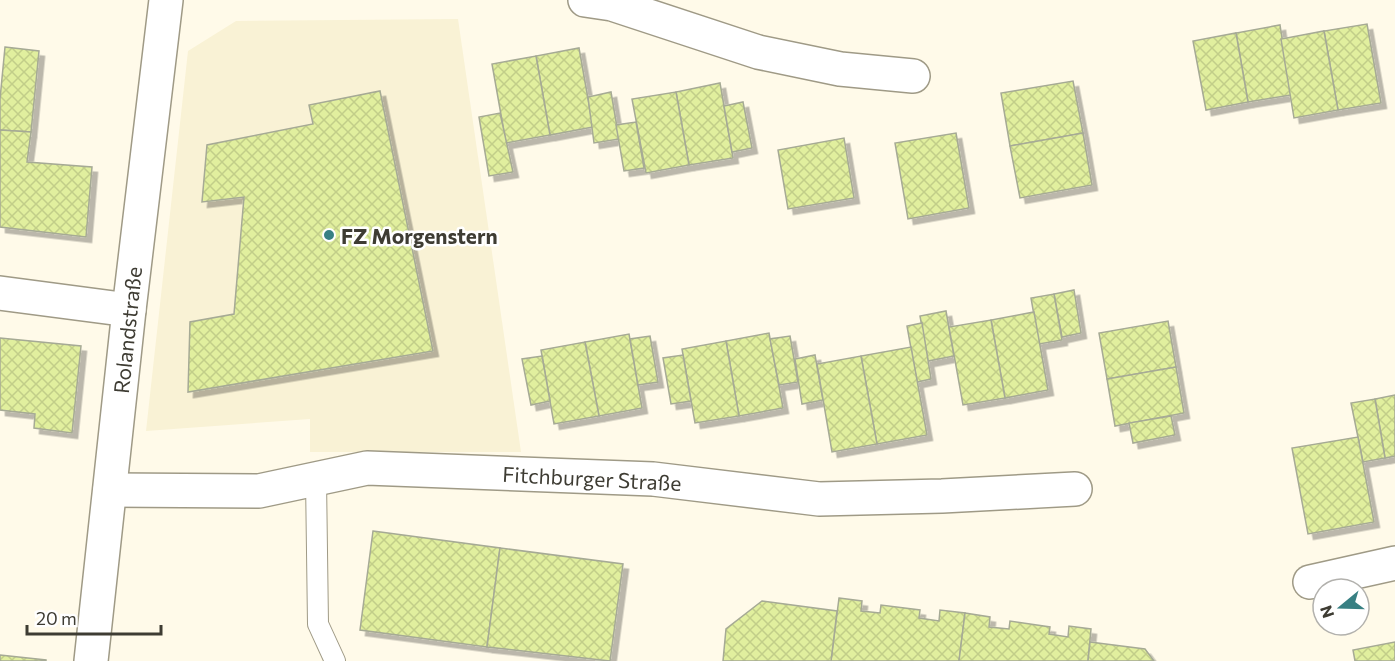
<svg xmlns="http://www.w3.org/2000/svg" width="1395" height="661" font-family="Commissioner,sans-serif">
  <style>
    .built { fill: #f9f2d5 }
    .building { fill: url(#building-cross-hatch); stroke: #a6aa95; stroke-width: 1.5; filter: url(#shadow) }
    .lines { fill: none; stroke-linecap: round; stroke-linejoin: round }
    .lane-casing { stroke: #9f9a86; stroke-width: 22 }
    .street-casing { stroke: #9f9a86; stroke-width: 36 }
    .lane { stroke: #fff; stroke-width: 20 }
    .street { stroke: #fff; stroke-width: 33 }
    .poi-dot { fill: #388083; stroke: #fff; stroke-width: 2 }
    .labels { text-anchor: middle; dominant-baseline: central; stroke-width: 5; stroke-linejoin: round; paint-order: stroke }
    .poi-label { font-size: 21px; font-weight: bold; fill: #3e3c33; stroke: #fff; text-anchor: start }
    .street-label { font-size: 21px; fill: #3e3c33; stroke: #fff }
  </style>
  <defs>
    <pattern id="building-cross-hatch" width="8" height="8" patternUnits="userSpaceOnUse" patternTransform="scale(1.5)"><rect width="8" height="8" fill="#e1ef9e"/><path d="M0 0l8 8M0 8l8-8" fill="none" stroke="#c2ce89"/></pattern>
    <filter id="shadow"><feDropShadow dx="5.5" dy="5.5" stdDeviation="0" flood-color="#0004"/></filter>
  </defs>
  <rect width="100%" height="100%" fill="#fffae9"/>
  <path class="built" d="M 458,19 L 521,452 L 310,452 L 310,419 L 146,431 L 188,51 L 236,21 Z"/>
  <g class="building">
    <path d="M 1367,24 L 1381,103 L 1338,110 L 1324,31 Z"/>
    <path d="M 1280,25 L 1291,95 L 1248,102 L 1236,33 Z"/>
    <path d="M 1324,31 L 1338,110 L 1294,118 L 1281,39 Z"/>
    <path d="M 1236,33 L 1248,102 L 1206,110 L 1193,41 Z"/>
    <path d="M 5,47 L 39,51 L 31,132 L 0,130 L 0,99 Z"/>
    <path d="M 579,48 L 593,127 L 550,135 L 536,56 Z"/>
    <path d="M 536,56 L 550,135 L 506,143 L 492,64 Z"/>
    <path d="M 1073,81 L 1083,133 L 1010,146 L 1001,93 Z"/>
    <path d="M 720,83 L 733,158 L 689,165 L 676,92 Z"/>
    <path d="M 380,91 L 433,351 L 188,392 L 190,322 L 234,314 L 244,197 L 202,202 L 207,145 L 313,124 L 309,105 Z"/>
    <path d="M 611,92 L 619,139 L 594,143 L 588,97 Z"/>
    <path d="M 676,92 L 689,165 L 646,173 L 632,99 Z"/>
    <path d="M 743,102 L 752,148 L 732,152 L 724,106 Z"/>
    <path d="M 500,113 L 513,172 L 489,176 L 479,117 Z"/>
    <path d="M 636,122 L 644,168 L 624,171 L 616,125 Z"/>
    <path d="M 0,130 L 31,132 L 27,162 L 92,167 L 86,237 L 0,227 Z"/>
    <path d="M 956,133 L 969,208 L 908,219 L 895,143 Z"/>
    <path d="M 1083,133 L 1092,185 L 1020,198 L 1010,146 Z"/>
    <path d="M 844,138 L 854,198 L 788,209 L 778,150 Z"/>
    <path d="M 1074,290 L 1081,333 L 1062,337 L 1054,294 Z"/>
    <path d="M 1054,294 L 1062,340 L 1039,344 L 1031,298 Z"/>
    <path d="M 946,311 L 954,356 L 928,361 L 920,316 Z"/>
    <path d="M 1034,312 L 1048,390 L 1005,398 L 991,320 Z"/>
    <path d="M 991,320 L 1005,398 L 963,405 L 949,327 Z"/>
    <path d="M 1168,321 L 1176,367 L 1107,379 L 1099,333 Z"/>
    <path d="M 922,323 L 931,379 L 917,382 L 907,326 Z"/>
    <path d="M 769,333 L 783,408 L 739,416 L 726,341 Z"/>
    <path d="M 629,334 L 642,408 L 599,416 L 585,342 Z"/>
    <path d="M 650,336 L 658,382 L 638,385 L 630,339 Z"/>
    <path d="M 790,336 L 798,382 L 779,385 L 770,339 Z"/>
    <path d="M 0,338 L 81,346 L 72,433 L 34,428 L 35,414 L 0,410 Z"/>
    <path d="M 726,341 L 739,416 L 695,423 L 682,349 Z"/>
    <path d="M 585,342 L 599,416 L 554,424 L 541,350 Z"/>
    <path d="M 911,347 L 927,435 L 877,444 L 861,356 Z"/>
    <path d="M 683,355 L 691,401 L 671,404 L 663,358 Z"/>
    <path d="M 815,355 L 823,400 L 802,404 L 795,359 Z"/>
    <path d="M 542,356 L 550,401 L 531,405 L 522,359 Z"/>
    <path d="M 861,356 L 877,444 L 832,452 L 817,364 Z"/>
    <path d="M 1176,367 L 1184,413 L 1115,426 L 1107,379 Z"/>
    <path d="M 1395,395 L 1395,456 L 1385,458 L 1375,399 Z"/>
    <path d="M 1375,399 L 1385,458 L 1363,462 L 1351,403 Z"/>
    <path d="M 1171,416 L 1175,435 L 1133,443 L 1129,423 Z"/>
    <path d="M 1358,437 L 1374,522 L 1308,534 L 1292,448 Z"/>
    <path d="M 373,531 L 500,548 L 487,647 L 360,630 Z"/>
    <path d="M 500,548 L 623,564 L 610,661 L 487,647 Z"/>
    <path d="M 839,598 L 862,601 L 861,611 L 880,613 L 881,605 L 920,610 L 919,618 L 939,621 L 940,610 L 965,613 L 959,661 L 831,661 Z"/>
    <path d="M 762,601 L 837,611 L 831,661 L 723,661 L 726,629 Z"/>
    <path d="M 965,613 L 990,617 L 989,627 L 1009,629 L 1010,621 L 1050,627 L 1049,634 L 1068,637 L 1069,626 L 1091,629 L 1088,661 L 959,661 Z"/>
    <path d="M 1090,642 L 1145,649 L 1154,661 L 1088,661 Z"/>
    <path d="M 1395,642 L 1395,661 L 1355,661 L 1353,650 Z"/>
    <path d="M 0,655 L 46,660 L 46,661 L 0,661 Z"/>
  </g>
  <g class="lines">
    <g class="lane-casing">
      <path id="lane" d="M 316,479 L 318,624 L 335,661"/>
    </g>
    <g class="street-casing">
      <g id="street">
        <path d="M 585,0 L 612,4 L 758,52 L 840,69 L 913,76"/>
        <path d="M 0,293 L 129,310"/>
        <path d="M 110,490 L 259,491 L 367,468 L 653,479 L 819,499 L 942,496 L 1075,489"/>
        <path d="M 1310,582 L 1395,563"/>
        <path d="M 91,661 L 129,310 L 166,0"/>
      </g>
    </g>
    <use href="#lane" class="lane"/>
    <use href="#street" class="street"/>
  </g>
  <circle class="poi-dot" cx="329" cy="235" r="6"/>
  <g class="labels">
    <g class="poi-label">
      <text x="341" y="235">FZ Morgenstern</text>
    </g>
    <g class="street-label">
      <text transform="translate(127 330) rotate(-84)">Rolandstraße</text>
      <text transform="translate(592 478) rotate(3)">Fitchburger Straße</text>
    </g>
  </g>
  <g transform="translate(1341 607) rotate(251)"><circle r="28" fill="#ffffff" stroke="#b2b1ad" stroke-width="1.5"/>
  <path d="M0-4.5L10 22L0 15L-10 22Z" fill="#388083"/>
  <text y="-9" font-size="16" font-weight="bold" text-anchor="middle" fill="#3e3c33">N</text>
  </g>
  <path d="M27 625v9h134v-9" fill="none" stroke="#3e3c33" stroke-width="3"/>
  <text x="36" y="625" font-size="18" fill="#3e3c33" stroke="#ffffff" stroke-width="4.5" paint-order="stroke">20 m</text>
</svg>
